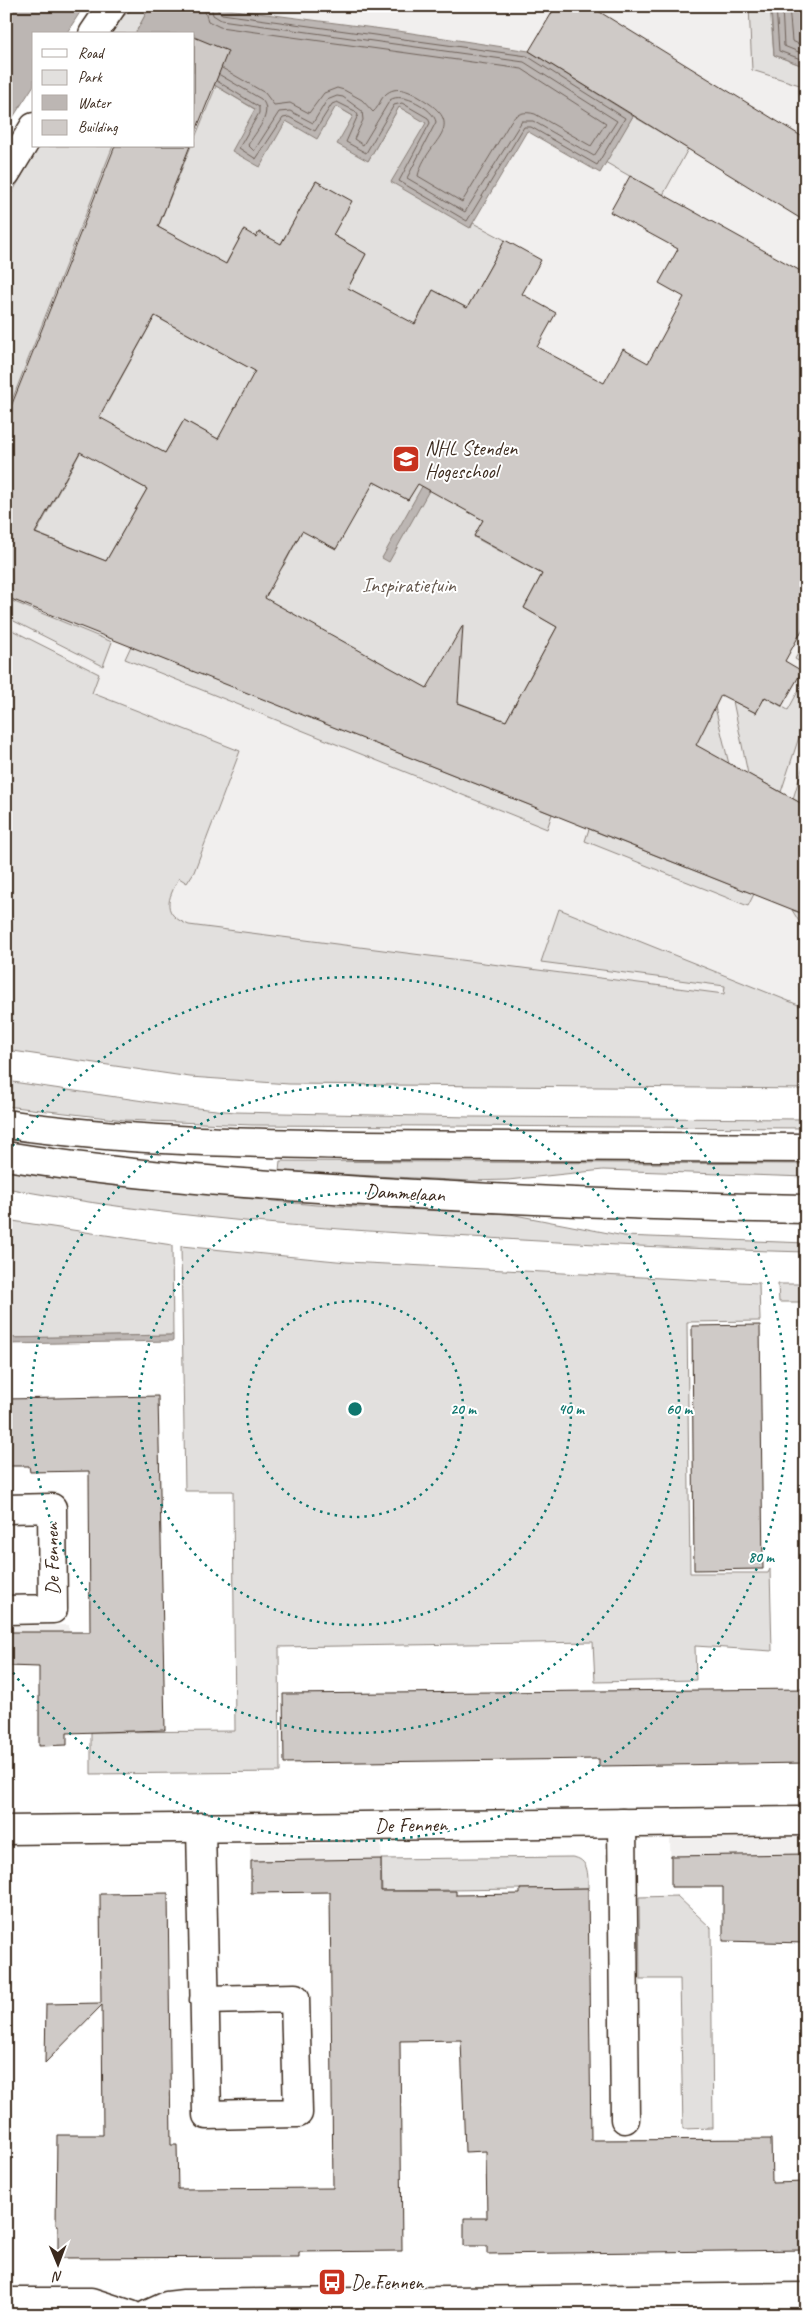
<svg xmlns="http://www.w3.org/2000/svg" width="812" height="2321" font-family="Caveat,sans-serif">
  <style>
    .built { fill: #f1efee }
    .green { fill: #e2e0de; stroke: #8e857e }
    .water { fill: #bcb6b3; stroke: #887e77 }
    .lines { fill: none; stroke-linecap: round; stroke-linejoin: round }
    .shore { stroke: #6f625a; stroke-width: 1 }
    .building { fill: #cfcac7; stroke: #3b2a1e; fill-rule: evenodd }
    .street-casing { stroke: #3b2a1e; stroke-width: 31 }
    .primary-casing { stroke: #3b2a1e; stroke-width: 31 }
    .street { stroke: #fff; stroke-width: 28 }
    .primary { stroke: #fff; stroke-width: 28 }
    .ring { fill: none; stroke: #0f766e; stroke-width: 2.5; stroke-dasharray: 2.5 5 }
    .labels { text-anchor: middle; dominant-baseline: central; stroke-width: 4; stroke-linejoin: round; paint-order: stroke }
    .poi-label { font-size: 20px; fill: #3b2a1e; stroke: #fff; text-anchor: start }
    .park-label { font-size: 20px; fill: #65584e; stroke: #fff }
    .street-label { font-size: 20px; fill: #3b2a1e; stroke: #fff }
    .centre { fill: #0f766e; stroke: #fff; stroke-width: 2.5 }
    .ring-label { font-size: 15px; text-anchor: middle; font-weight: bold; fill: #0f766e; stroke: #fff; stroke-width: 4; stroke-linejoin: round; paint-order: stroke }
  </style>
  <rect width="100%" height="100%" fill="#fff"/>
  <filter id="ink" filterUnits="userSpaceOnUse"><feTurbulence type="fractalNoise" baseFrequency=".02" numOctaves="2"/><feDisplacementMap in="SourceGraphic" scale="10" xChannelSelector="R" yChannelSelector="G"/><feConvolveMatrix kernelMatrix="1 2 1 2 8 2 1 2 1" color-interpolation-filters="sRGB"/></filter>
  <g filter="url(#ink)">
    <g class="built">
      <path d="M 135,6 L 806,6 L 806,1089 L 392,1086 L 289,1084 L 190,1077 L 6,708 L 6,209 L 43,146 L 194,146 L 194,34 L 115,34 Z"/>
      <path d="M 69,1625 L 70,1665 L 6,1666 L 6,1626 Z"/>
      <path d="M 806,1837 L 806,1886 L 671,1888 L 670,1839 Z"/>
      <path d="M 381,1843 L 382,1891 L 251,1894 L 250,1844 Z"/>
    </g>
    <g class="green">
      <path d="M 150,6 L 135,34 L 110,34 C 120,17 130,6 150,6 Z"/>
      <path d="M 749,6 L 770,6 L 774,55 L 806,67 L 806,87 L 752,70 Z"/>
      <path d="M 216,86 L 256,110 L 286,121 L 336,106 L 353,116 L 368,161 L 399,107 L 426,122 L 471,228 L 473,223 L 505,240 L 467,308 L 433,290 L 396,358 L 364,341 L 382,306 L 348,288 L 366,254 L 333,235 L 351,201 L 316,181 L 278,249 L 271,239 L 259,232 L 256,237 L 244,231 L 225,265 L 158,227 L 191,146 L 194,146 L 194,140 Z"/>
      <path d="M 633,116 L 688,149 L 663,195 L 605,162 Z"/>
      <path d="M 39,146 L 113,146 L 6,415 L 6,203 Z"/>
      <path d="M 155,316 L 281,385 L 218,439 L 184,420 L 165,453 L 131,435 L 112,470 L 147,489 L 106,561 L 36,533 Z"/>
      <path d="M 428,466 L 450,501 L 483,520 L 474,537 L 542,574 L 524,608 L 557,627 L 506,721 L 441,696 L 258,595 L 284,565 L 302,531 L 374,482 L 408,500 Z"/>
      <path d="M 7,599 L 112,642 L 103,666 L 6,617 Z"/>
      <path d="M 6,627 L 99,674 L 92,693 L 240,751 L 194,872 L 187,883 L 179,878 C 167,900 161,914 189,925 L 724,994 L 725,986 L 541,962 L 559,909 L 806,1008 L 806,1089 L 289,1084 L 190,1077 L 6,1050 Z"/>
      <path d="M 806,639 L 806,665 L 795,659 Z"/>
      <path d="M 131,646 L 552,814 L 547,829 L 125,659 Z"/>
      <path d="M 806,677 L 806,716 L 781,792 L 748,774 L 733,701 L 756,713 L 765,697 L 788,710 Z"/>
      <path d="M 715,707 L 729,764 L 695,745 Z"/>
      <path d="M 806,756 L 806,806 L 793,799 Z"/>
      <path d="M 589,829 L 754,894 L 748,906 L 585,841 Z"/>
      <path d="M 792,910 L 806,915 L 806,929 L 803,928 Z"/>
      <path d="M 6,1081 L 178,1106 L 235,1112 L 470,1117 L 806,1119 L 806,1128 L 252,1125 L 124,1120 L 6,1106 Z"/>
      <path d="M 280,1161 L 806,1164 L 806,1177 L 603,1170 L 508,1180 L 471,1181 L 279,1171 Z"/>
      <path d="M 6,1165 L 233,1197 L 316,1205 L 510,1214 L 624,1236 L 806,1243 L 806,1252 C 694,1249 583,1244 471,1237 C 316,1229 160,1217 6,1188 Z"/>
      <path d="M 6,1220 L 172,1245 L 173,1335 L 6,1338 Z"/>
      <path d="M 181,1246 L 347,1262 L 759,1283 L 760,1321 L 687,1322 L 690,1573 L 768,1573 L 770,1569 L 772,1651 L 695,1646 L 696,1680 L 595,1682 L 593,1642 L 279,1647 L 280,1772 L 91,1774 L 91,1732 L 235,1731 L 233,1491 L 185,1491 Z"/>
      <path d="M 778,1284 L 806,1284 L 806,1302 L 779,1302 Z"/>
      <path d="M 572,1857 C 589,1859 588,1874 588,1888 L 382,1891 L 381,1859 Z"/>
      <path d="M 677,1896 L 711,1928 L 713,2128 L 683,2129 L 680,1979 L 640,1979 L 639,1897 Z"/>
    </g>
    <g class="water">
      <path d="M 6,6 L 84,6 L 66,34 L 34,34 L 34,85 L 6,128 Z"/>
      <path d="M 150,6 L 204,6 L 405,32 L 529,51 L 633,116 L 600,173 L 527,131 L 470,228 L 391,182 L 426,123 L 399,107 L 368,161 L 337,144 L 353,116 L 336,106 L 317,139 L 286,121 L 260,167 L 232,151 L 255,109 L 194,73 L 194,34 L 135,34 Z"/>
      <path d="M 778,6 L 806,6 L 806,67 L 774,55 L 771,8 Z"/>
      <path d="M 424,483 L 431,487 L 389,562 L 382,558 Z"/>
      <path d="M 173,1335 L 173,1341 L 6,1344 L 6,1338 Z"/>
    </g>
    <g class="lines">
      <g class="shore">
        <path d="M 203,6 L 208,21 L 220,27 L 522,69 L 606,123 L 591,146 L 535,114 C 525,111 517,113 511,121 L 462,202 L 418,176 C 426,139 472,127 419,97 C 406,89 391,84 381,100 C 379,104 377,109 373,112 L 362,100 L 344,90 L 337,88 L 324,93 L 309,113 L 290,103 L 274,105 L 265,93 L 222,68"/>
        <path d="M 211,6 L 213,15 L 221,20 L 524,62 L 617,121 L 594,156 L 533,121 L 522,121 L 465,212 L 407,178 L 436,122 C 434,109 402,91 390,100 L 363,145 L 354,139 L 363,120 L 362,111 L 343,97 L 337,96 L 327,100 L 313,123 L 290,111 L 279,112 L 254,151 L 248,145 C 255,133 275,112 261,99 L 220,75"/>
        <path d="M 776,6 L 779,51 L 806,61"/>
        <path d="M 782,6 L 784,46 L 806,55"/>
        <path d="M 789,6 L 792,41 L 806,47"/>
        <path d="M 217,81 L 259,107 L 259,113 L 239,148 L 256,159 L 283,118 L 289,117 L 315,131 L 332,104 L 337,102 L 355,111 L 358,115 L 346,142 L 366,153 L 394,105 L 402,103 L 428,118 L 430,123 L 399,181 L 467,221 L 524,127 L 531,127 L 597,165 L 625,118 L 527,56 L 222,14 L 218,11 L 217,6"/>
      </g>
    </g>
    <g class="building">
      <path d="M 556,6 L 590,6 L 806,139 L 806,222 L 529,51 Z"/>
      <path d="M 194,37 L 228,51 L 195,133 L 194,133 Z"/>
      <path d="M 115,146 L 190,146 L 158,227 L 226,264 L 244,230 L 256,237 L 259,232 L 281,244 L 316,181 L 352,201 L 333,235 L 366,254 L 348,288 L 415,324 L 433,290 L 467,308 L 505,240 L 541,260 L 522,294 L 556,313 L 537,347 L 604,383 L 623,349 L 648,363 L 684,297 L 659,283 L 678,249 L 610,212 L 630,176 L 806,274 L 806,623 L 785,661 L 802,671 L 782,706 L 765,697 L 756,713 L 721,695 L 696,745 L 806,806 L 806,915 L 6,597 L 6,419 ZM 155,316 L 255,371 L 218,439 L 184,420 L 165,453 L 99,417 ZM 80,452 L 147,489 L 106,561 L 35,533 ZM 374,482 L 408,500 L 418,484 L 483,520 L 474,536 L 542,574 L 524,608 L 557,627 L 506,721 L 458,703 L 463,625 L 427,688 L 265,598 L 302,531 L 336,549 Z"/>
      <path d="M 760,1325 L 763,1569 L 694,1570 L 692,1326 Z"/>
      <path d="M 158,1396 L 165,1730 L 67,1733 L 67,1745 L 39,1746 L 39,1667 L 6,1666 L 6,1632 L 90,1632 L 89,1471 L 30,1472 L 29,1466 L 6,1466 L 6,1399 Z"/>
      <path d="M 806,1689 L 806,1763 L 599,1766 L 599,1759 L 284,1763 L 283,1694 Z"/>
      <path d="M 806,1854 L 806,1943 L 723,1941 L 723,1887 L 671,1887 L 671,1856 Z"/>
      <path d="M 381,1859 L 381,1891 L 456,1891 L 456,1895 L 520,1894 L 520,1889 L 588,1888 L 591,2140 L 771,2139 L 772,2183 L 806,2182 L 806,2250 L 487,2254 L 487,2246 L 464,2246 L 464,2218 L 487,2218 L 486,2151 L 465,2152 L 461,2040 L 400,2041 L 402,2251 L 299,2252 L 299,2257 L 58,2258 L 58,2225 L 56,2225 L 57,2135 L 103,2135 L 102,2005 L 45,2063 L 46,2004 L 101,2003 L 100,1894 L 168,1893 L 171,2145 L 177,2145 L 178,2189 L 333,2188 L 330,1892 L 251,1893 L 251,1861 Z"/>
    </g>
    <g class="lines">
      <g class="street-casing">
        <g id="street">
          <path d="M 93,34 L 112,6"/>
          <path d="M 6,173 L 34,127"/>
          <path d="M 6,1509 L 52,1508 L 53,1609 L 6,1610"/>
          <path d="M 622,1823 L 625,2119"/>
          <path d="M 201,1827 L 207,2115 L 298,2113 L 295,1998 L 204,2000"/>
          <path d="M 6,1830 L 806,1821"/>
          <path d="M 6,2302 L 91,2302 L 131,2315"/>
          <path d="M 147,2315 L 167,2306 L 184,2304 L 806,2297"/>
        </g>
      </g>
      <g class="primary-casing">
        <g id="primary">
          <path d="M 6,1124 C 124,1141 241,1143 359,1145 C 508,1147 657,1146 806,1148"/>
          <path d="M 6,1156 C 142,1178 278,1186 415,1194 C 545,1201 676,1207 806,1209"/>
        </g>
      </g>
      <use href="#street" class="street"/>
      <use href="#primary" class="primary"/>
    </g>
  </g>
  <g class="ring">
    <circle cx="355" cy="1409" r="108"/>
    <circle cx="355" cy="1409" r="216"/>
    <circle cx="355" cy="1409" r="324"/>
    <path d="M8 1152A432 432 0 1 1 8 1666"/>
  </g>
  <defs>
    <g id="university-square" transform="scale(1.4375)"><rect x="-9" y="-9" width="18" height="18" rx="4" fill="#c8321e" stroke="#fff"/><path d="M0-5L7-2L0 1L-7-2ZM-4 1L0 2.5L4 1V4Q0 6-4 4Z" fill="#fff"/></g>
    <g id="bus-square" transform="scale(1.4375)"><rect x="-9" y="-9" width="18" height="18" rx="4" fill="#c8321e" stroke="#fff"/><path d="M-5-6H5V4H4V6H2V4H-2V6H-4V4H-5ZM-3.5-4V0h7V-4ZM-3.5 1.2v1.5H-2V1.2ZM2 1.2v1.5H3.5V1.2Z" fill="#fff"/></g>
  </defs>
  <g fill-rule="evenodd">
    <use href="#university-square" x="406" y="459"/>
    <use href="#bus-square" x="332" y="2282"/>
  </g>
  <g class="labels">
    <g class="poi-label">
      <text x="425" y="448">NHL Stenden<tspan x="425" dy="23">Hogeschool</tspan></text>
      <text x="351" y="2282">De Fennen</text>
    </g>
    <g class="park-label">
      <text x="409" y="585">Inspiratietuin</text>
    </g>
    <g class="street-label">
      <text transform="translate(405 1193) rotate(3)">Dammelaan</text>
      <text transform="translate(52 1559) rotate(-91)">De Fennen</text>
      <text transform="translate(411 1825) rotate(-1)">De Fennen</text>
    </g>
  </g>
  <circle cx="355" cy="1409" r="8" class="centre"/>
  <g class="ring-label">
    <text x="463" y="1414">20 m</text>
    <text x="571" y="1414">40 m</text>
    <text x="679" y="1414">60 m</text>
    <text x="761" y="1562">80 m</text>
  </g>
  <rect width="812" height="2321" fill="none" stroke="#fff" stroke-width="25"/>
  <rect x="12" y="12" width="787" height="2296" fill="none" stroke="#3b2a1e" stroke-width="2" filter="url(#ink)"/>
  <rect x="32" y="32" width="162" height="115" fill="#ffffff" stroke="#b1aaa5"/>
  <rect x="42" y="49" width="25" height="8" fill="#ffffff" stroke="#b1aaa5"/>
  <text x="78" y="58" font-size="15" fill="#3b2a1e">Road</text>
  <rect x="42" y="70" width="25" height="15" fill="#e2e0de" stroke="#b1aaa5"/>
  <text x="78" y="82" font-size="15" fill="#3b2a1e">Park</text>
  <rect x="42" y="95" width="25" height="15" fill="#bcb6b3" stroke="#b1aaa5"/>
  <text x="78" y="108" font-size="15" fill="#3b2a1e">Water</text>
  <rect x="42" y="120" width="25" height="15" fill="#cfcac7" stroke="#b1aaa5"/>
  <text x="78" y="132" font-size="15" fill="#3b2a1e">Building</text>
  <g transform="translate(58 2264) rotate(179)" stroke="#ffffff" stroke-width="4" paint-order="stroke">
  <path d="M0-4L9 19L0 12L-9 19Z" fill="#3b2a1e"/>
  <text y="-8" font-size="14" font-weight="bold" text-anchor="middle" fill="#3b2a1e">N</text>
  </g>
</svg>
